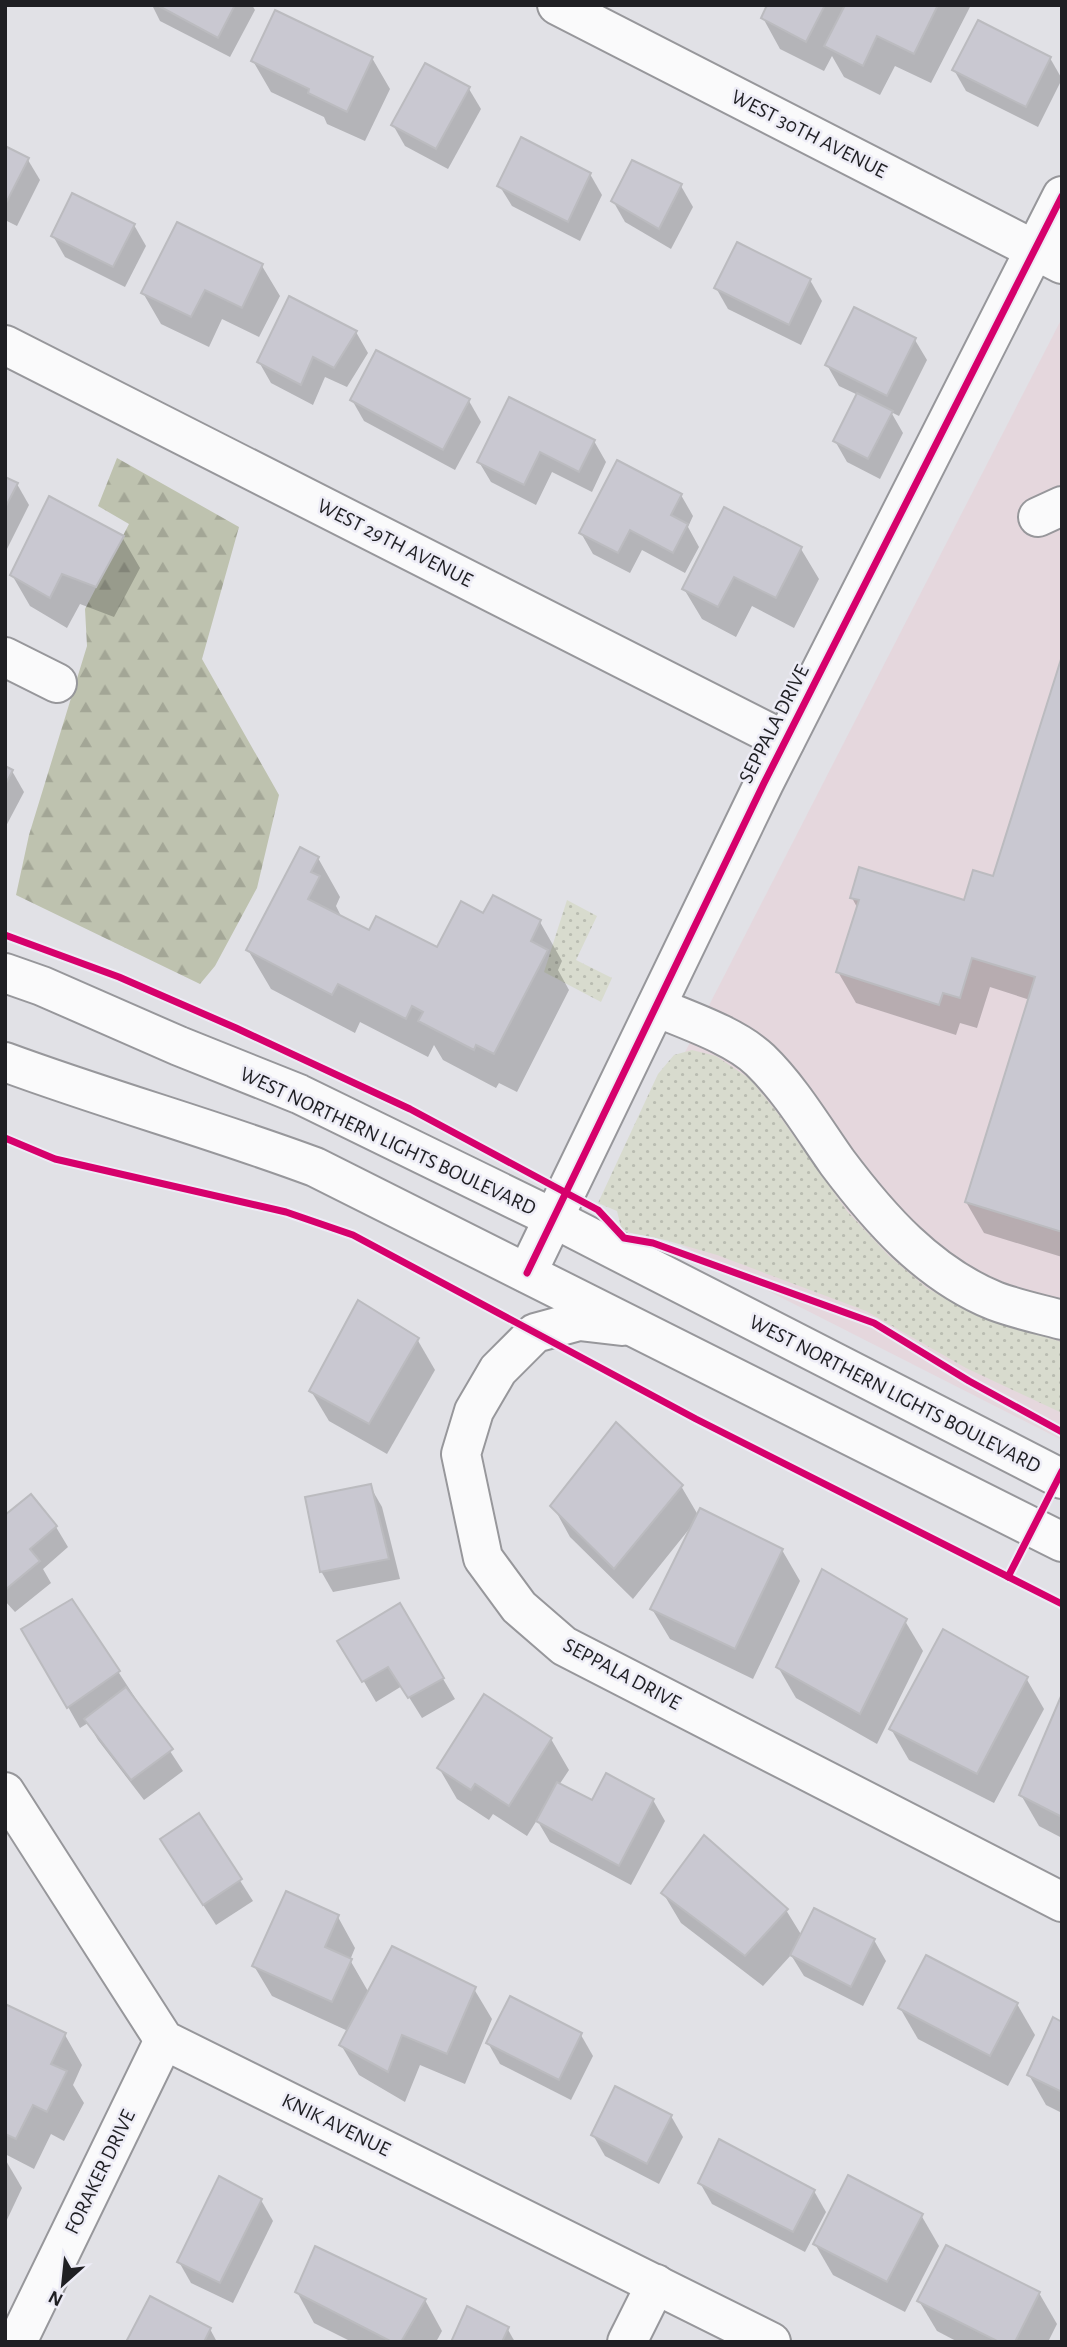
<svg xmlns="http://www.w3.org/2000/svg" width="1067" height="2347" font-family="'Alegreya Sans',sans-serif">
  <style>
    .education { fill: #e5d7dd }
    .grass { fill: url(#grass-dots) }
    .forest { fill: url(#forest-firs) }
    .shadow { fill: #0003 }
    .building { fill: #c9c8d1; stroke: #bbbbbf; stroke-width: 2 }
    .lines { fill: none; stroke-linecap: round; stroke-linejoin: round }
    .minor-casing { stroke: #97979b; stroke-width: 42 }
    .minor { stroke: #fafafb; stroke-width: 38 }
    .cycleway-casing { stroke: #edecf6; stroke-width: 11 }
    .cycleway { stroke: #d6006c; stroke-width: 7 }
    .labels { text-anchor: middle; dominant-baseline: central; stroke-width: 5; stroke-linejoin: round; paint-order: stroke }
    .street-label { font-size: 21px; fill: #1f1f23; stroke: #edecf6 }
  </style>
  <defs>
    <pattern id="grass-dots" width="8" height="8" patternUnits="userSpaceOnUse" patternTransform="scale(1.75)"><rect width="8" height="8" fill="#d8dbce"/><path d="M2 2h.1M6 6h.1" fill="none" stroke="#b9bcb1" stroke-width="1.8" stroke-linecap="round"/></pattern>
    <pattern id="forest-firs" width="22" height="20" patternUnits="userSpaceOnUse" patternTransform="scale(1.75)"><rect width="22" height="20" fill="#bec2af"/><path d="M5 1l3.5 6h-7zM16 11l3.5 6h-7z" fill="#a3a696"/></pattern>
  </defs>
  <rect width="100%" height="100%" fill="#e1e1e6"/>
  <path class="education" d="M 1062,318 L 1062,1440 L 729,1271 L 607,1204 Z"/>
  <g class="grass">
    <path d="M 567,900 L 597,916 L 576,960 L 612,978 L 601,1002 L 544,972 Z"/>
    <path d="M 692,1050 L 716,1056 L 750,1079 L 776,1111 L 847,1211 L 889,1256 L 927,1288 L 978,1316 L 1062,1342 L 1062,1413 L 966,1368 L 866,1311 L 717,1255 L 665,1240 L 622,1231 L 617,1211 L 598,1203 L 658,1074 L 674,1055 Z"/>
  </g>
  <path class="forest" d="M 117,458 L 239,527 L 202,659 L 279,795 L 257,888 L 215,966 L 200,984 L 16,895 L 29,835 L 87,646 L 85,609 L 129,524 L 98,506 Z"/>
  <g class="shadow">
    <path d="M 152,5 L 252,5 L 255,10 L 230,57 L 160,21 Z"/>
    <path d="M 769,5 L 971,5 L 931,83 L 895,66 L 880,95 L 844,77 L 832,56 L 824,71 L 780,49 L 763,18 Z"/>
    <path d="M 372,58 L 390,89 L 365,141 L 327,124 L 324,117 L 271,92 L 253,61 Z"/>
    <path d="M 1050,58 L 1062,79 L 1038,127 L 966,91 L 954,70 Z"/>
    <path d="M 469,89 L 481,109 L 448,169 L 405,146 L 393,125 Z"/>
    <path d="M 5,148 L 28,160 L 40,180 L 17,226 L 5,220 Z"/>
    <path d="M 590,174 L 602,195 L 580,241 L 512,206 L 499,185 Z"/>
    <path d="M 681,186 L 693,207 L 671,249 L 625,222 L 613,201 Z"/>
    <path d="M 134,225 L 146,246 L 125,287 L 65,257 L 53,236 Z"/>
    <path d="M 262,266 L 280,296 L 259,337 L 222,319 L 209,347 L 161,324 L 143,293 Z"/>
    <path d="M 810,280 L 822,301 L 801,345 L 728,309 L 716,288 Z"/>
    <path d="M 356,332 L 368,353 L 347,387 L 325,377 L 313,405 L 271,383 L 259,362 Z"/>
    <path d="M 915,340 L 927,360 L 899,416 L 891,412 L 903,433 L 880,479 L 847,462 L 835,441 L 858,395 L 839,386 L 827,365 Z"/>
    <path d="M 352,400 L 469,401 L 481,422 L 455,470 L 364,421 Z"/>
    <path d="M 594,441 L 606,462 L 592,492 L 552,472 L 536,505 L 491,482 L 479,462 Z"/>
    <path d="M 5,479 L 17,484 L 29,505 L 6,551 Z"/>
    <path d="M 681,495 L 693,516 L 688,527 L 699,547 L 685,573 L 642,550 L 630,573 L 593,554 L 581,533 Z"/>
    <path d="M 725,509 L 801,549 L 819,579 L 794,628 L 752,606 L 736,637 L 702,619 L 684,589 Z"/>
    <path d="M 122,537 L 140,568 L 114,617 L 80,604 L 67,628 L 30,606 L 12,575 Z"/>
    <path d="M 1062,662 L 1062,1257 L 984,1233 L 966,1202 L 1030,1000 L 990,987 L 977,1028 L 960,1023 L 956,1035 L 856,1003 L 838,972 L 858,909 L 852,898 L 965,902 L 994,879 Z"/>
    <path d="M 5,768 L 12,771 L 24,792 L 5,828 Z"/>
    <path d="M 318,858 L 340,897 L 336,906 L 341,916 L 369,933 L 438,950 L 484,915 L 540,922 L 562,961 L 558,970 L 569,990 L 517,1092 L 499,1083 L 496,1088 L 443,1060 L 434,1045 L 428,1057 L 360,1022 L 355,1033 L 271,989 L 248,950 Z"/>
    <path d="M 417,1339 L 435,1370 L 387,1454 L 329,1421 L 311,1391 Z"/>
    <path d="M 370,1486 L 382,1507 L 400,1579 L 333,1592 L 321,1571 Z"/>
    <path d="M 681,1486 L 698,1515 L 782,1550 L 800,1581 L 753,1679 L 670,1639 L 652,1609 L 690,1528 L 633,1599 L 570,1537 L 553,1506 Z"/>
    <path d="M 5,1518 L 56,1527 L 68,1547 L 43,1569 L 51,1583 L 15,1612 L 5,1601 Z"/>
    <path d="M 72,1601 L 183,1771 L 144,1800 L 98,1740 L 88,1723 L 80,1728 L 24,1629 Z"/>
    <path d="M 399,1605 L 455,1699 L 422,1718 L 402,1686 L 376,1702 L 340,1641 Z"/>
    <path d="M 905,1621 L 923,1651 L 877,1744 L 796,1698 L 778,1667 Z"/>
    <path d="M 1026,1678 L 1044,1709 L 994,1803 L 909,1760 L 891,1729 Z"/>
    <path d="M 1062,1699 L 1062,1838 L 1039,1826 L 1021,1795 Z"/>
    <path d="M 551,1739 L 569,1770 L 559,1785 L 592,1802 L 653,1800 L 665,1821 L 631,1885 L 550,1842 L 537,1820 L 527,1836 L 493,1814 L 489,1820 L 457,1799 L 439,1768 Z"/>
    <path d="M 199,1816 L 253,1901 L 216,1925 L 174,1860 Z"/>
    <path d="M 663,1893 L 786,1910 L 802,1936 L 874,1940 L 886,1961 L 863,2006 L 804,1976 L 791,1955 L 763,1986 L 681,1923 Z"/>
    <path d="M 338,1917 L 355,1948 L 350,1960 L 369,1993 L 474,1989 L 492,2019 L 465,2084 L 420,2065 L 405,2102 L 359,2075 L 341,2045 L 348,2031 L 272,1996 L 254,1966 Z"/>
    <path d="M 1017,2004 L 1035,2035 L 1008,2086 L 918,2039 L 900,2008 Z"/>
    <path d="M 5,2005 L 65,2035 L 82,2065 L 73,2085 L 84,2103 L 64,2141 L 51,2134 L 34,2169 L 5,2154 Z"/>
    <path d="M 1062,2024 L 1062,2113 L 1046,2105 L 1029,2075 Z"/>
    <path d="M 581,2035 L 593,2056 L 571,2100 L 500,2064 L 488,2043 Z"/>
    <path d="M 671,2116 L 683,2137 L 659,2184 L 605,2156 L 593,2135 Z"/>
    <path d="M 5,2159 L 22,2188 L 5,2224 Z"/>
    <path d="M 700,2183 L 814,2191 L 826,2212 L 805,2252 L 712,2204 Z"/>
    <path d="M 261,2200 L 273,2221 L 233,2303 L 191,2283 L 179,2262 Z"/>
    <path d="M 921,2215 L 939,2246 L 905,2312 L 833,2275 L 815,2244 Z"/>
    <path d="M 297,2292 L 425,2300 L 442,2331 L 436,2342 L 352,2342 L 314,2323 Z"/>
    <path d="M 1039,2293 L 1057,2324 L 1048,2342 L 958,2342 L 937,2331 L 919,2301 Z"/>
    <path d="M 507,2328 L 515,2342 L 453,2342 Z"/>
    <path d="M 210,2329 L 217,2342 L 128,2342 Z"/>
  </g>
  <g class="building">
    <path d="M 157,5 L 235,5 L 218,38 Z"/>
    <path d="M 767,5 L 825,5 L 806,42 L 761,18 Z"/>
    <path d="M 845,5 L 938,5 L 914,54 L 877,36 L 863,66 L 824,46 Z"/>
    <path d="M 275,10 L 373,57 L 347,112 L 308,93 L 309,89 L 251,61 Z"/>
    <path d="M 978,20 L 1051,57 L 1026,107 L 952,70 Z"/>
    <path d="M 425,63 L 470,87 L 436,149 L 391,125 Z"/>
    <path d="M 521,137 L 591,173 L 568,222 L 497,186 Z"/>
    <path d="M 5,146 L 29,158 L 5,205 Z"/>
    <path d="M 632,160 L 682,184 L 659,229 L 611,201 Z"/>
    <path d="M 72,193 L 135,224 L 113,267 L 51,236 Z"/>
    <path d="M 177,222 L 263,264 L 242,308 L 205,290 L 191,317 L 141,293 Z"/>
    <path d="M 737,242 L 811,279 L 789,325 L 714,288 Z"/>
    <path d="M 289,296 L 357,331 L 334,368 L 313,357 L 301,385 L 257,362 Z"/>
    <path d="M 854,307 L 916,338 L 887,396 L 825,365 Z"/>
    <path d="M 376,350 L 470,399 L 443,450 L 350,400 Z"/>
    <path d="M 857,393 L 893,411 L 868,459 L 833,441 Z"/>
    <path d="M 509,397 L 595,440 L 579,472 L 540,452 L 524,485 L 477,462 Z"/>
    <path d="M 617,460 L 682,494 L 671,515 L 688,524 L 673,553 L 630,530 L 618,553 L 579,533 Z"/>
    <path d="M 5,477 L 18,483 L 5,508 Z"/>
    <path d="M 49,496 L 124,536 L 96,587 L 62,574 L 50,598 L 10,575 Z"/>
    <path d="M 724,507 L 802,547 L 776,598 L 734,577 L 718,607 L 682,589 Z"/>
    <path d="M 1062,656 L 1062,1232 L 965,1202 L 1035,977 L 972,958 L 960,998 L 943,993 L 939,1005 L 836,972 L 859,900 L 850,898 L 859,867 L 964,900 L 973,870 L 993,876 Z"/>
    <path d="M 5,766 L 13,770 L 5,785 Z"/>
    <path d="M 300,847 L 319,857 L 311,872 L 320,876 L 308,899 L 369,930 L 376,916 L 437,947 L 461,901 L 483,913 L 493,895 L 541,920 L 531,941 L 548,950 L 494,1054 L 476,1045 L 474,1050 L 418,1021 L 423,1012 L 412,1006 L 406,1019 L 338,984 L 332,995 L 246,950 Z"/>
    <path d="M 358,1300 L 419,1338 L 369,1424 L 309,1391 Z"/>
    <path d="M 616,1422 L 683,1485 L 614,1569 L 550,1506 Z"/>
    <path d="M 371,1484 L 389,1559 L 320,1572 L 305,1497 Z"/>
    <path d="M 31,1494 L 57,1526 L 30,1549 L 40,1561 L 5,1590 L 5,1515 Z"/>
    <path d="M 700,1508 L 783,1549 L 735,1649 L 650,1609 Z"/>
    <path d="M 822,1569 L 907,1619 L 860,1714 L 776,1667 Z"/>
    <path d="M 72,1599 L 120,1671 L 67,1708 L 21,1629 Z"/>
    <path d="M 400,1603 L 444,1678 L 408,1698 L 388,1667 L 362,1682 L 337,1641 Z"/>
    <path d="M 943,1629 L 1028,1677 L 977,1774 L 889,1729 Z"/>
    <path d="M 126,1687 L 173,1749 L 131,1780 L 84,1719 Z"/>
    <path d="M 484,1694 L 552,1738 L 509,1806 L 475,1784 L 471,1790 L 437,1768 Z"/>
    <path d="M 1062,1694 L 1062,1817 L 1019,1795 Z"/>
    <path d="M 606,1773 L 654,1799 L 619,1866 L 536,1821 L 557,1782 L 592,1800 Z"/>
    <path d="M 199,1813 L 242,1879 L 203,1905 L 160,1839 Z"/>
    <path d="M 704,1835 L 788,1909 L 745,1956 L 661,1893 Z"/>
    <path d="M 286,1891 L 339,1915 L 325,1947 L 352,1959 L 332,2002 L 252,1966 Z"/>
    <path d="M 814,1908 L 875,1939 L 851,1987 L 790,1955 Z"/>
    <path d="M 392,1946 L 476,1987 L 447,2054 L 402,2035 L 388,2072 L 339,2045 Z"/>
    <path d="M 926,1955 L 1018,2003 L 990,2056 L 898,2008 Z"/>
    <path d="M 510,1996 L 582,2033 L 559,2080 L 486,2043 Z"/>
    <path d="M 5,2004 L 66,2033 L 51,2064 L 67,2071 L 47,2112 L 33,2105 L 16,2139 L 5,2134 Z"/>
    <path d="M 1053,2017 L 1062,2022 L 1062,2092 L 1027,2075 Z"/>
    <path d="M 615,2086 L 672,2115 L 647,2164 L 591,2135 Z"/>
    <path d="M 719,2139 L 815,2190 L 793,2232 L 698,2183 Z"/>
    <path d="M 848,2175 L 923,2214 L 887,2282 L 813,2244 Z"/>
    <path d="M 219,2176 L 262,2199 L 220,2283 L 177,2262 Z"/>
    <path d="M 946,2245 L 1040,2292 L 1015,2342 L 999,2342 L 917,2301 Z"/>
    <path d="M 315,2246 L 426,2299 L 401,2342 L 392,2342 L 295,2292 Z"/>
    <path d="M 150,2296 L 211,2328 L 204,2342 L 126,2342 Z"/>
    <path d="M 467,2306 L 509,2327 L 502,2342 L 451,2342 Z"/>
  </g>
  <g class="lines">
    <g class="minor-casing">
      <g id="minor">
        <path d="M 557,5 L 1062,264"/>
        <path d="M 5,345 L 785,741"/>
        <path d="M 1038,517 L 1062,506"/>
        <path d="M 5,657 L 57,683"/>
        <path d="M 5,973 L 42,986 L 179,1046 L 299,1094 L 553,1218 L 1062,1479"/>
        <path d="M 656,1007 C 687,1020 735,1036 760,1060 C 790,1089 813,1128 837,1162 C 879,1218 928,1274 995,1301 C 1016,1309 1040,1314 1062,1320"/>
        <path d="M 5,1062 C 108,1100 213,1129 315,1167 L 1062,1542"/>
        <path d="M 527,1273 L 764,783 L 1062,196"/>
        <path d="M 622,1326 L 579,1321 L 535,1333 L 498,1370 L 474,1411 L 461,1454 L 483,1558 L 519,1607 L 564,1646 L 1062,1902"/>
        <path d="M 5,1792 L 164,2040 L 771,2342"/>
        <path d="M 17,2342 L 164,2040"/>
        <path d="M 627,2342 L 656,2284"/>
      </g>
    </g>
    <use href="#minor" class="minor"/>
    <g class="cycleway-casing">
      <g id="cycleway">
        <path d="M 5,935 L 119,977 L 236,1028 L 410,1109 L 598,1210 L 624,1238 L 653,1243 L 874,1323 L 969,1381 L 1062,1432"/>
        <path d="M 5,1138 L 55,1159 L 286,1212 L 353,1235 L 696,1419 L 1062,1604"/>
        <path d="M 527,1273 L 764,783 L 1062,196"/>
        <path d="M 1008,1577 L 1062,1471"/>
      </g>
    </g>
    <use href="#cycleway" class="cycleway"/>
  </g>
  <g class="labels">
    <g class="street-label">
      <text transform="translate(809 134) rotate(27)">WEST 30TH AVENUE</text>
      <text transform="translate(395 543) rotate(27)">WEST 29TH AVENUE</text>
      <text transform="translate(774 724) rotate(-63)">SEPPALA DRIVE</text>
      <text transform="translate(388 1141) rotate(25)">WEST NORTHERN LIGHTS BOULEVARD</text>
      <text transform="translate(895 1394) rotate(27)">WEST NORTHERN LIGHTS BOULEVARD</text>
      <text transform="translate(622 1674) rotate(28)">SEPPALA DRIVE</text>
      <text transform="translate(336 2125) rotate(26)">KNIK AVENUE</text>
      <text transform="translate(100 2172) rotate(-64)">FORAKER DRIVE</text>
    </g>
  </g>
  <rect width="1067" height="2347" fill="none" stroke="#1f1f23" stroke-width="14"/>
  <g transform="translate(63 2284) rotate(207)" stroke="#edecf6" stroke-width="5" paint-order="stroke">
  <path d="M0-5L12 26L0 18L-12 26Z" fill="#1f1f23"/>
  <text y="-10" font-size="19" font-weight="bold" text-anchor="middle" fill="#1f1f23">N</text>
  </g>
</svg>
